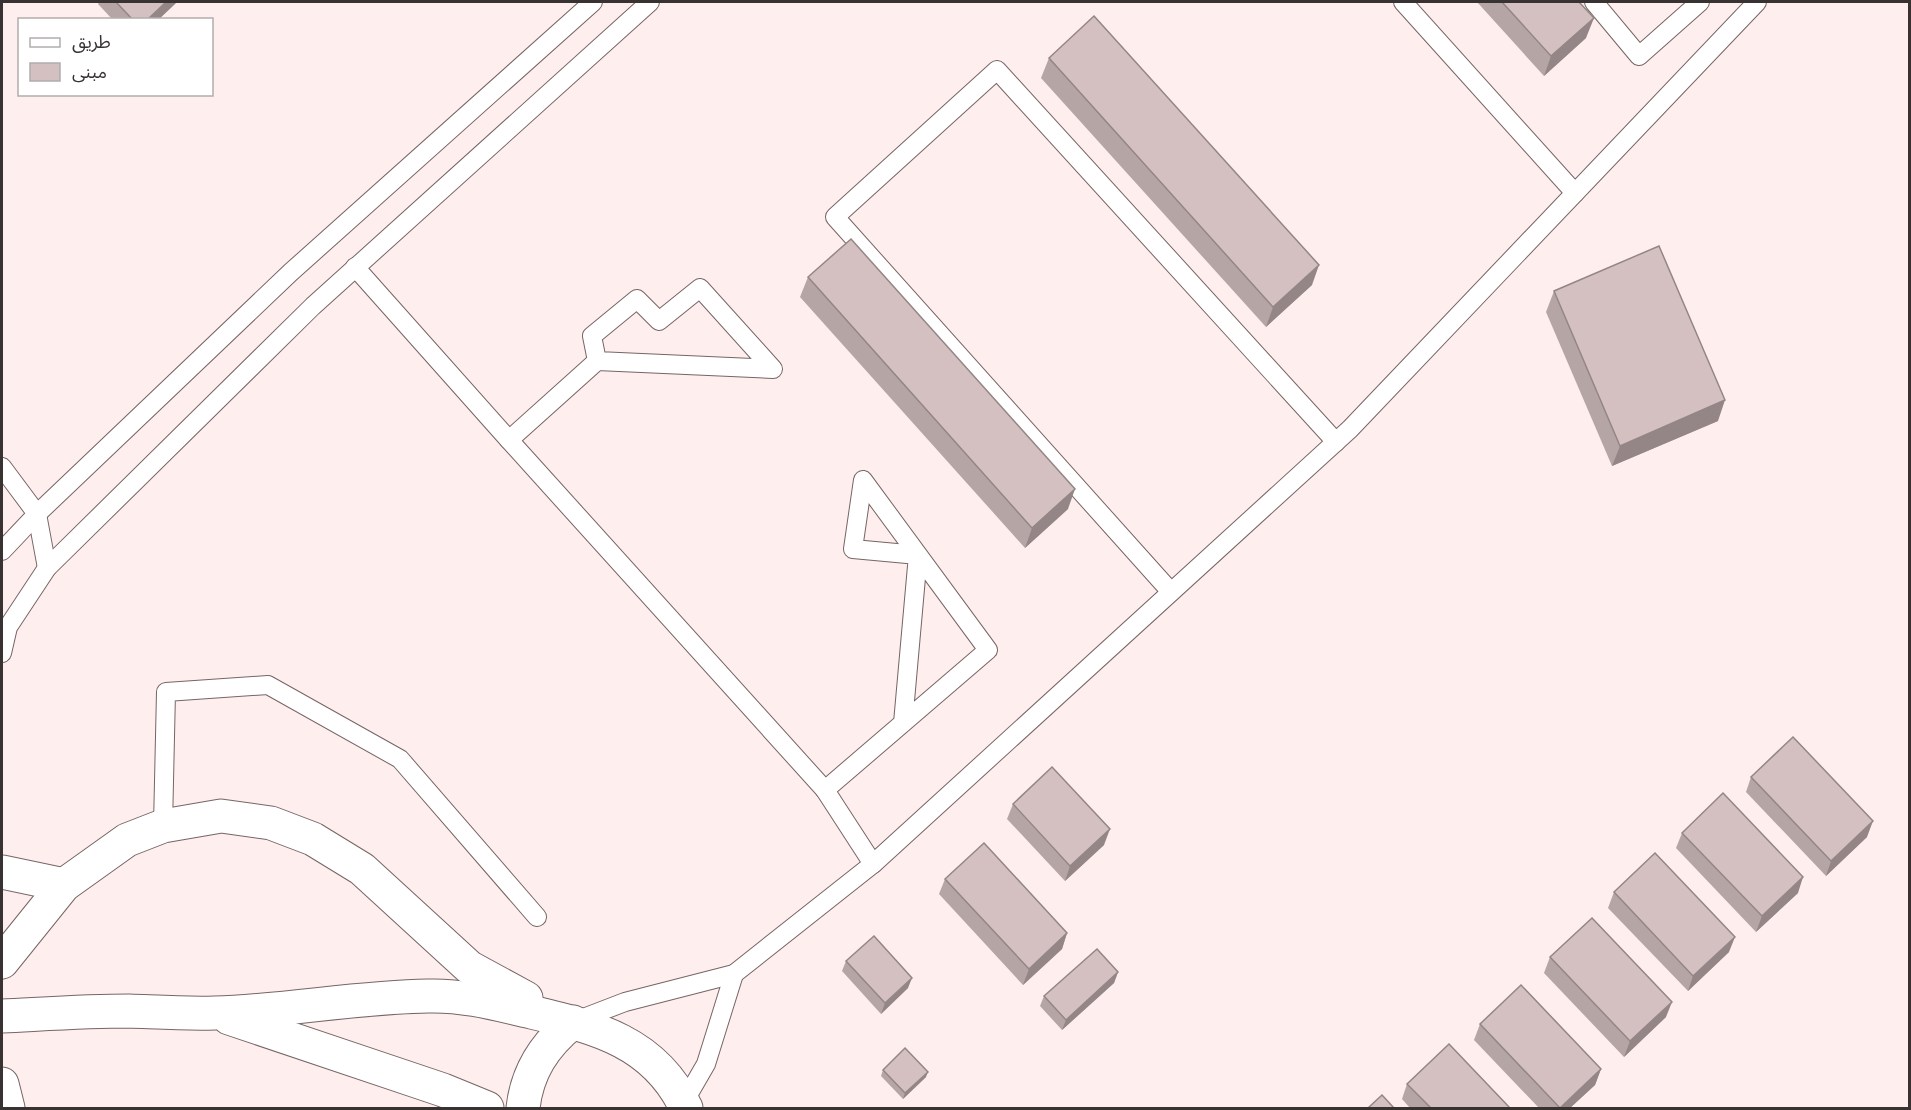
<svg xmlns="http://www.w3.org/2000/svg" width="1911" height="1110" font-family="'Asap Condensed','Noto Sans Arabic',sans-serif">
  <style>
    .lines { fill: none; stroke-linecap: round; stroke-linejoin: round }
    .lane-casing { stroke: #776565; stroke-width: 20 }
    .secondary-casing { stroke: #776565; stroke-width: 35 }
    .lane { stroke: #fff; stroke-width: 18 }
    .secondary { stroke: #fff; stroke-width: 33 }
    .wall { fill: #b6a5a5 }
    .shaded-wall { fill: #948686 }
    .building { fill: #d4c0c0; stroke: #948686; stroke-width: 1.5 }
  </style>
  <rect width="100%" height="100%" fill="#fee"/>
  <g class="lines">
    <g class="lane-casing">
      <g id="lane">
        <path d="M 1403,2 L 1575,193"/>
        <path d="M 1594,2 L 1639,56 L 1700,2"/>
        <path d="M 355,267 L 509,440 L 597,361 L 592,336 L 637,299 L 659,321 L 700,288 L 773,369 L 597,361"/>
        <path d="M 509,440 L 825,790 L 988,650 L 863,480 L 853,549 L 918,555 L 903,723"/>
        <path d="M 2,467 L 37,514 L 47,568"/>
        <path d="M 2,551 L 37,514 L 291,272 L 593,2"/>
        <path d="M 1171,592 L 835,217 L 997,70 L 1336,442"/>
        <path d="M 2,653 L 8,627 L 47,568 L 313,306 L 650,2"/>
        <path d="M 825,790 L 873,864"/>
        <path d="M 163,826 L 166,692 L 268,685 L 400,759 L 537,917"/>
        <path d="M 573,1022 L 625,1002 L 734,974 L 873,864 L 1350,429 L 1757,2"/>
        <path d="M 684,1102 L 706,1064 L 734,974"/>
      </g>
    </g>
    <g class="secondary-casing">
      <g id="secondary">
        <path d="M 2,872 L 64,885"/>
        <path d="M 2,962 L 64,885 L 127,840 L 163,826 L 221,816 L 271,823 L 313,839 L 362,869 L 469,967 L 526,998"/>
        <path d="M 2,1016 C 44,1014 87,1011 129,1011 C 157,1012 186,1014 215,1013 C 286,1011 357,997 428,996 C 462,995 493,1003 527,1011 C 593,1027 654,1040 686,1108"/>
        <path d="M 229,1018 L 443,1090 L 487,1108"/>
        <path d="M 2,1084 L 8,1108"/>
        <path d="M 523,1108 C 527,1072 544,1045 573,1022"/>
      </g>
    </g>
    <use href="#lane" class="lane"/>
    <use href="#secondary" class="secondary"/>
  </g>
  <g class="wall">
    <path d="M 99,2 L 177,2 L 158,20 L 113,20 L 98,4 Z"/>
    <path d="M 1477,2 L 1579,2 L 1586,38 L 1544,76 Z"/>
    <path d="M 1049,58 L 1312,285 L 1266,327 L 1041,78 Z"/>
    <path d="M 808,277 L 1068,509 L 1025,548 L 800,297 Z"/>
    <path d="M 1554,291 L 1718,421 L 1612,466 L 1546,312 Z"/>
    <path d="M 1751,777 L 1867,837 L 1826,876 L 1746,792 Z"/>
    <path d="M 1013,804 L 1104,845 L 1065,881 L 1007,819 Z"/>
    <path d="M 1682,833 L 1798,893 L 1756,932 L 1676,848 Z"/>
    <path d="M 945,879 L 1067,933 L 1062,949 L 1023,985 L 939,894 Z"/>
    <path d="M 1614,892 L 1729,952 L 1688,991 L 1608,908 Z"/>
    <path d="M 1550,957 L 1666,1017 L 1624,1057 L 1544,973 Z"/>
    <path d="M 846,961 L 908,988 L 881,1014 L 842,971 Z"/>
    <path d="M 1118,972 L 1114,983 L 1062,1030 L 1040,1006 L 1044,996 Z"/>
    <path d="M 1480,1024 L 1601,1069 L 1595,1085 L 1570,1108 L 1539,1108 L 1474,1040 Z"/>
    <path d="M 883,1070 L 926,1077 L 903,1099 L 881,1076 Z"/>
    <path d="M 1407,1084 L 1510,1108 L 1410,1108 L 1402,1099 Z"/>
  </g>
  <g class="shaded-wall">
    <path d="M 166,2 L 177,2 L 158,20 L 147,20 Z"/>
    <path d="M 1594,18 L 1586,38 L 1544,76 L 1551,56 Z"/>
    <path d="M 1319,265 L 1312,285 L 1266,327 L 1273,307 Z"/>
    <path d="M 1725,400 L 1718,421 L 1612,466 L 1620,446 Z"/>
    <path d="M 1075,489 L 1068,509 L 1025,548 L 1032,528 Z"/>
    <path d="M 1873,821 L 1867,837 L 1826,876 L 1831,861 Z"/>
    <path d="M 1110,829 L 1104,845 L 1065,881 L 1070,866 Z"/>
    <path d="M 1803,877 L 1798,893 L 1756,932 L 1762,916 Z"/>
    <path d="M 1067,933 L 1062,949 L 1023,985 L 1029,969 Z"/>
    <path d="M 1735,937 L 1729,952 L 1688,991 L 1693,976 Z"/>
    <path d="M 1118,972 L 1114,983 L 1062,1030 L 1066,1020 Z"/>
    <path d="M 912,978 L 908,988 L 881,1014 L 885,1003 Z"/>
    <path d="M 1672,1002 L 1666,1017 L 1624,1057 L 1630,1041 Z"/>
    <path d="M 1601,1069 L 1595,1085 L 1570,1108 L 1560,1108 Z"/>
    <path d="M 928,1072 L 926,1077 L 903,1099 L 905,1093 Z"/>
  </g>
  <g class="building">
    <path d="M 116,2 L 166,2 L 147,20 L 133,20 Z"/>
    <path d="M 1502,2 L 1579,2 L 1594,18 L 1551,56 Z"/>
    <path d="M 1094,16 L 1319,265 L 1273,307 L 1049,58 Z"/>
    <path d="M 851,239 L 1075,489 L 1032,528 L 808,277 Z"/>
    <path d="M 1659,246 L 1725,400 L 1620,446 L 1554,291 Z"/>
    <path d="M 1793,737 L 1873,821 L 1831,861 L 1751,777 Z"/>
    <path d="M 1052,767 L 1110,829 L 1070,866 L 1013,804 Z"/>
    <path d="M 1723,793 L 1803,877 L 1762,916 L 1682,833 Z"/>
    <path d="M 984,843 L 1067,933 L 1029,969 L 945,879 Z"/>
    <path d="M 1655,853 L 1735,937 L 1693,976 L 1614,892 Z"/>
    <path d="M 1592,918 L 1672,1002 L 1630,1041 L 1550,957 Z"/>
    <path d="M 874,936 L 912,978 L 885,1003 L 846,961 Z"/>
    <path d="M 1097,949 L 1118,972 L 1066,1020 L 1044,996 Z"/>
    <path d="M 1521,985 L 1601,1069 L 1560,1108 L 1480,1024 Z"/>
    <path d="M 1449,1044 L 1510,1108 L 1431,1108 L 1407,1084 Z"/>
    <path d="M 905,1048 L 928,1072 L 905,1093 L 883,1070 Z"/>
    <path d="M 1382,1095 L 1394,1108 L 1368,1108 Z"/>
  </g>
  <rect width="1911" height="1110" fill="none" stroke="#393232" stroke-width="6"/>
  <rect x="18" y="18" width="195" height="78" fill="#ffffff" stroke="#b0adad" stroke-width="1.5"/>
  <rect x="30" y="38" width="30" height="9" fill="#ffffff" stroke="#b0adad" stroke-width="1.5"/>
  <text x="72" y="48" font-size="18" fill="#393232">طريق</text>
  <rect x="30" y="63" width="30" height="18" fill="#d4c0c0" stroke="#b0adad" stroke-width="1.5"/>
  <text x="72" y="78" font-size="18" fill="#393232">مبنى</text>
</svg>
